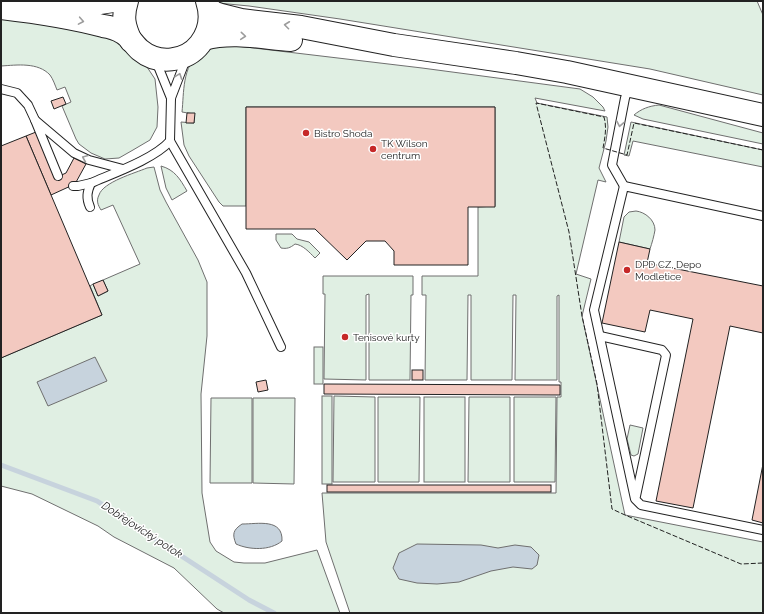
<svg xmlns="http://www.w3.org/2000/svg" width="764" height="614" font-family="Raleway,sans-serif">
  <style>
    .green { fill: #e0efe3; stroke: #6f6f6f }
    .water { fill: #c7d3dd; stroke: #6f6f6f }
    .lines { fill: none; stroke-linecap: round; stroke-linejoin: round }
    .stream { stroke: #c7d3dd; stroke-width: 5 }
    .building { fill: #f3c9c0; stroke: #222 }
    .lane-casing { stroke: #222; stroke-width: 10 }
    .secondary-casing { stroke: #222; stroke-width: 24 }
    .lane { stroke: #fff; stroke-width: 8 }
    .secondary { stroke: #fff; stroke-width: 22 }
    .fence { stroke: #222; stroke-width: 1; stroke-dasharray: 5 2; stroke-linecap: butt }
    .oneway { stroke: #9c9c9c }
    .poi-dot { fill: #c62828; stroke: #fff; stroke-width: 1.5 }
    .labels { text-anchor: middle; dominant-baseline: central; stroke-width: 3; stroke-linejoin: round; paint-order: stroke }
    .poi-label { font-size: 10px; fill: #222; stroke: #fff; text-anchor: start }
    .water-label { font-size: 11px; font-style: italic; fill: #222; stroke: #fff }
  </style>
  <rect width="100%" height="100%" fill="#fff"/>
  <g class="green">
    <path d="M 217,1 L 757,1 L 763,15 L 763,95 L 650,69 L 340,19 L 249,6 L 218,3 Z"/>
    <path d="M 1,19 L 44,23 L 107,32 L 147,67 L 155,79 L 158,107 L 157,127 L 150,140 L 133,150 L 119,158 L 105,159 L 91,153 L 79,144 L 76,139 L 62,106 L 71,102 L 65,87 L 57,90 C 55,85 53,79 50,75 C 38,62 17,65 1,66 Z"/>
    <path d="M 220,44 L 422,68 L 580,89 L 593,97 L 603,107 L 605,111 L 535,98 L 537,103 L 607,117 L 608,127 L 606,141 L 599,168 L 606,182 L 598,180 L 576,274 L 591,279 L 582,316 L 625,515 L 763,542 L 763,613 L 350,613 L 326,542 L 322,493 L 556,493 L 557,397 L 561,397 L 561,382 L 559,382 L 559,295 L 557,296 L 557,380 L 515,380 L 516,295 L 513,295 L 512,380 L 471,380 L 471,295 L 468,295 L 467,380 L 425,380 L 426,295 L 422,295 L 422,276 L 478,276 L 478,207 L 495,206 L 495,107 L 246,107 L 246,206 L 223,206 L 219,202 L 189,156 L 184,145 L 181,122 L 194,123 L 194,114 L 182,112 C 184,93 182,66 200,53 C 205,49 214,47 220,44 Z"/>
    <path d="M 659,105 L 763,133 L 763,144 L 643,119 L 634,115 C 641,109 649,106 659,105 Z"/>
    <path d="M 631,122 L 763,150 L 763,167 L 633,141 L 629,156 L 624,155 Z"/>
    <path d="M 161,166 C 175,170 180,179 187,191 L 172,200 L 166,188 Z"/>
    <path d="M 154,167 L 160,190 L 166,202 L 198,260 L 207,282 L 207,336 L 201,394 L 202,493 L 210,542 L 216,551 L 234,562 L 244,563 L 265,563 L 317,550 L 340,613 L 224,613 L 217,609 L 174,568 L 114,537 L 98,526 L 32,494 L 1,486 L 1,358 L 102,315 L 90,286 L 93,284 L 98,296 L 108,291 L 103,280 L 140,264 L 113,205 L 101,210 C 98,205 96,201 99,195 C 103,182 135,173 147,168 Z"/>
    <path d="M 636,211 C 645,212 655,220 655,230 C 654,236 652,243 650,249 L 619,242 L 624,217 L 629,212 Z"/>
    <path d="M 276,234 L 292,234 L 297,239 L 309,242 L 320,253 L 315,258 C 309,252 303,245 295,244 C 290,248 287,249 281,248 L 276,240 Z"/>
    <path d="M 323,276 L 413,276 L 413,295 L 411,295 L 410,380 L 369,380 L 369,294 L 366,295 L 366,380 L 324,379 L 325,294 L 323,294 Z"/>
    <rect x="314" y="347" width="9" height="37"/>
    <rect x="322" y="396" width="10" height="88"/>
    <path d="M 334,396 L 375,397 L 375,482 L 333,482 Z"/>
    <path d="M 378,397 L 420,397 L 419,482 L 378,482 Z"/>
    <rect x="424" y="397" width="41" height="85"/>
    <path d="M 469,397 L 510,397 L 510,482 L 468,482 Z"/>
    <path d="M 514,397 L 556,397 L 555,482 L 514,482 Z"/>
    <path d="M 211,398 L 252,398 L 252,483 L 210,483 Z"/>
    <path d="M 253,398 L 295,398 L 294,484 L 253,483 Z"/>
    <path d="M 630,425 L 643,428 L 638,454 L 634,456 L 631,455 L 627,439 Z"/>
  </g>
  <g class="water">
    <path d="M 95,357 L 107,381 L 48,406 L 37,382 Z"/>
    <path d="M 242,524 C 258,524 283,518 282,541 C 270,551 249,550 236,544 C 232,534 233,530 242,524 Z"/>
    <path d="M 417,544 L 481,545 L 498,548 L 515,545 L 531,547 L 539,555 L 537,565 L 532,569 L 513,567 L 491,571 L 459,582 L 437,584 L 417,583 L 399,579 L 393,568 L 399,553 Z"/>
  </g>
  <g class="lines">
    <path class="stream" d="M 1,465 L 97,501 L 249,600 L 274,613"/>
  </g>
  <g class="building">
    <path d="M 63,97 L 66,104 L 54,109 L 51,101 Z"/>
    <path d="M 246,107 L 495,107 L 495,207 L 468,207 L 468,265 L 394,265 L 394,251 L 385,241 L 366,241 L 347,260 L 315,229 L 246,229 Z"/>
    <path d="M 187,113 L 195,113 L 194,123 L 186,123 Z"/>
    <path d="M 36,132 L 55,178 L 66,173 L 74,158 L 86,164 L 75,184 L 51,195 L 26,136 Z"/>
    <path d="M 26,136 L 102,315 L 1,358 L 1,146 Z"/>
    <path d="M 619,242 L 650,249 L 647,263 L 763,286 L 763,333 L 730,326 L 693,508 L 656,501 L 693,319 L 650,310 L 645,332 L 602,323 Z"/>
    <path d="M 103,280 L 108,291 L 98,296 L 93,284 Z"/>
    <rect x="412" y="370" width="11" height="10"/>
    <path d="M 266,380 L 268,390 L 258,392 L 256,382 Z"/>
    <path d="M 324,384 L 560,385 L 560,395 L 324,394 Z"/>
    <path d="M 763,464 L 763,523 L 752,520 Z"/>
    <rect x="327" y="485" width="224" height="7"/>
  </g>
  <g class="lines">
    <g class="lane-casing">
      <g id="lane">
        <path d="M 186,59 L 171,98 L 170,141 L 246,273 L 281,347"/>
        <path d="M 154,61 L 158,66 L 171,98"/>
        <path d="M 1,89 L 17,93 L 28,105 L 35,120"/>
        <path d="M 58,176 L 35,120 L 74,153 L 89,160 L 123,169"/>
        <path d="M 73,186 L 78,186 L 91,183"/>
        <path d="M 624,186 L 612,165 L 625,98 L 629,87"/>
        <path d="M 90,207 C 86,198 87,192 91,183 C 114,173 154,159 170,141"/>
        <path d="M 763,216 L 624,186 L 594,310 L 635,499 L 641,505 L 763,530"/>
        <path d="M 600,336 L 662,350 L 666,355 L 636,496"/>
      </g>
    </g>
    <g class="secondary-casing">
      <g id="secondary">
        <path d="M 127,1 C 122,17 124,26 131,41"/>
        <path d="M 43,3 L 93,4 L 113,1"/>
        <path d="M 1,8 C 35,12 70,17 103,26 C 110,27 117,29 123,33 C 130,37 134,45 140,50 C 158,65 186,62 200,44 C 210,31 212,16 207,1"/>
        <path d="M 210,11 L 221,15 L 241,20 L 301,27 L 394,45 L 516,63 L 567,72 L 763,115"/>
        <path d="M 204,39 C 232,31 263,38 291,40"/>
      </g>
    </g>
    <use href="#lane" class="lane"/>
    <use href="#secondary" class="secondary"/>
    <path class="fence" d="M 763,150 L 634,123 L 627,155 L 603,148 C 605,137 607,128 604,117 L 536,103 L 569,232 L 582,316 L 597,384 L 612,509 L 625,515 L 741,564 L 763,563"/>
  </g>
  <defs><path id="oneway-chevron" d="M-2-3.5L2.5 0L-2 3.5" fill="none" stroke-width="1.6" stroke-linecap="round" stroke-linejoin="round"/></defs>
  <g class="oneway">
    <use href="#oneway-chevron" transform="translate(81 21) rotate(10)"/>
    <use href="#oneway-chevron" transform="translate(287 25) rotate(-173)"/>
    <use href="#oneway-chevron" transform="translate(243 36) rotate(5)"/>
    <use href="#oneway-chevron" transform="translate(179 76) rotate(-70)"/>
    <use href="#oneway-chevron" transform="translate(620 124) rotate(101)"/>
    <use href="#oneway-chevron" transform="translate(85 158) rotate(-157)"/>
  </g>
  <g class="poi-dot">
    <circle cx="306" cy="133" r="4"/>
    <circle cx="373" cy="149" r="4"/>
    <circle cx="627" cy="270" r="4"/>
    <circle cx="345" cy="337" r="4"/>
  </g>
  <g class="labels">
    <g class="poi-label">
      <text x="314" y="133">Bistro Shoda</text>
      <text x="381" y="143">TK Wilson<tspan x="381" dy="12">centrum</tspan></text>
      <text x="635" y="264">DPD CZ, Depo<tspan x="635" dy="12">Modletice</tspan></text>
      <text x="353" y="337">Tenisové kurty</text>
    </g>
    <g class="water-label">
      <text transform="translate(142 530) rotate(33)">Dobřejovický potok</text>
    </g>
  </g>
  <rect width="764" height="614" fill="none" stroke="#222222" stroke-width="4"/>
</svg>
